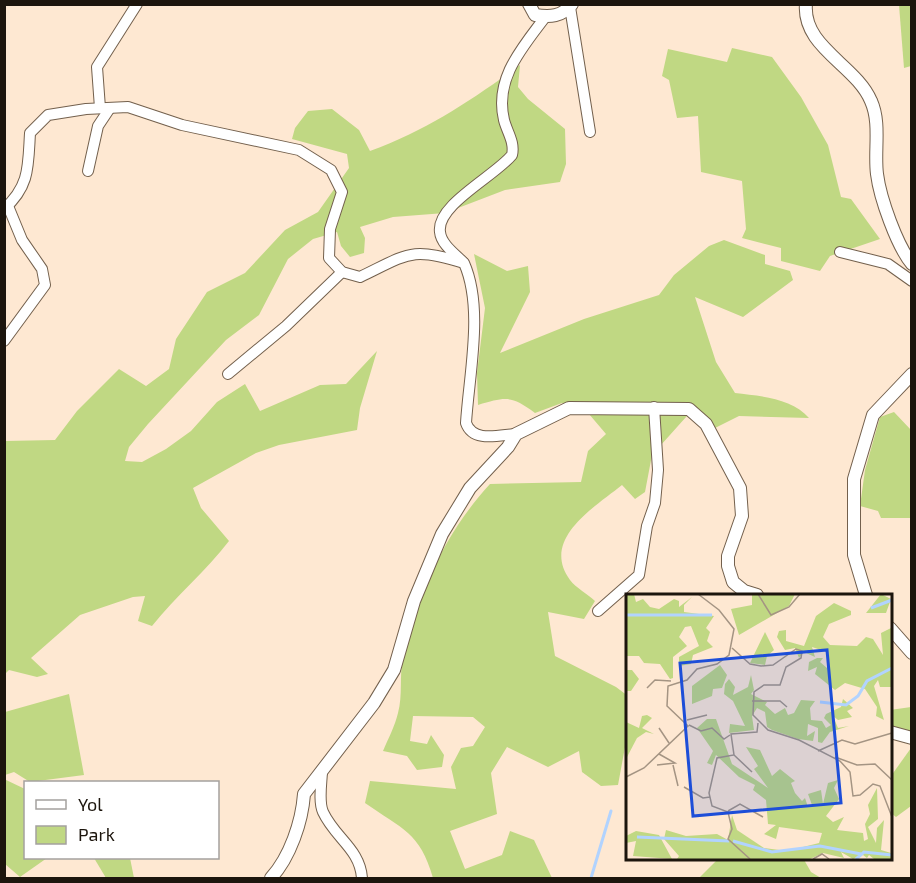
<svg xmlns="http://www.w3.org/2000/svg" width="916" height="883" font-family="'Exo 2',sans-serif">
  <style>
    .green { fill: #c0d883 }
    .lines { fill: none; stroke-linecap: round; stroke-linejoin: round }
    .stream { stroke: #b1d3ff; stroke-width: 3 }
    .minor-casing { stroke: #73604d; stroke-width: 12 }
    .tertiary-casing { stroke: #73604d; stroke-width: 14 }
    .minor { stroke: #fff; stroke-width: 10 }
    .tertiary { stroke: #fff; stroke-width: 12 }
    .inset-river { fill: none; stroke: #b1d3ff; stroke-width: 3 }
    .inset-road { fill: none; stroke: #a49483; stroke-width: 1.5 }
    .view { fill: #1d4ed8; fill-opacity: 0.15; stroke: #1d4ed8; stroke-width: 3 }
    .inset-edge { fill: none; stroke: #1c150d; stroke-width: 3 }
  </style>
  <rect width="100%" height="100%" fill="#fee8d2"/>
  <g class="green">
    <path d="M 899,5 L 911,5 L 911,66 L 904,68 Z"/>
    <path d="M 732,48 L 772,57 L 801,97 L 828,145 L 841,197 L 851,199 L 880,239 L 830,256 L 820,271 L 781,261 L 781,248 L 742,238 L 746,229 L 742,181 L 701,172 L 698,116 L 677,118 L 669,80 L 662,76 L 668,49 L 727,62 Z"/>
    <path d="M 520,65 L 518,87 L 528,99 L 565,129 L 566,164 L 560,182 L 505,190 L 445,213 L 393,217 L 360,227 L 365,238 L 364,253 L 350,257 L 341,246 L 337,232 L 313,239 L 288,259 L 259,315 L 226,340 L 148,424 L 129,447 L 125,461 L 142,462 L 166,449 L 191,431 L 217,402 L 245,384 L 260,411 L 320,385 L 346,384 L 377,351 L 360,408 L 357,430 L 279,445 L 256,453 L 193,488 L 201,508 L 229,541 C 206,571 176,596 152,626 L 138,621 L 145,596 L 133,597 L 80,615 L 31,658 L 48,674 L 37,677 L 9,670 L 5,674 L 5,441 L 55,440 L 77,411 L 119,369 L 146,386 L 169,369 L 176,339 L 207,292 L 245,273 L 285,230 L 318,212 L 349,168 L 347,154 L 292,139 L 295,128 L 308,111 L 332,109 L 359,130 L 370,151 C 429,129 470,101 520,65 Z"/>
    <path d="M 724,240 L 765,255 L 765,264 L 790,271 L 793,280 L 743,317 L 695,297 L 716,362 L 735,393 C 760,396 792,398 809,418 L 739,416 L 715,428 L 695,407 L 652,455 L 645,492 L 635,499 L 622,485 C 595,507 540,539 570,580 C 576,588 588,594 595,601 L 584,619 L 548,612 L 555,656 L 616,687 L 628,696 L 628,731 L 618,785 L 601,786 L 582,772 L 579,751 L 548,767 L 507,747 L 491,773 L 497,814 L 450,831 L 465,869 L 502,855 L 510,831 L 534,840 L 552,878 L 433,878 C 420,832 402,829 365,803 L 370,781 L 456,789 L 451,767 L 461,748 L 473,746 L 485,727 L 473,717 L 413,716 L 410,741 L 427,744 L 431,735 L 444,755 L 442,767 L 417,770 L 407,756 L 383,751 C 388,739 395,726 398,713 C 403,695 399,676 403,658 C 418,593 445,533 490,484 L 581,482 L 588,451 L 606,434 L 589,414 L 562,403 L 535,413 C 511,395 506,397 478,405 L 477,373 L 485,308 L 474,254 L 507,271 L 528,266 L 530,292 L 500,353 L 584,319 L 659,295 L 674,275 L 709,246 Z"/>
    <path d="M 894,412 L 911,430 L 911,522 L 910,518 L 881,518 L 878,511 L 860,506 L 865,470 L 880,417 Z"/>
    <path d="M 69,694 L 84,775 L 30,782 L 14,772 L 5,775 L 5,712 Z"/>
    <path d="M 911,707 L 911,742 L 891,726 L 890,710 Z"/>
    <path d="M 911,748 L 911,806 L 896,817 L 891,813 L 891,776 Z"/>
    <path d="M 4,779 L 25,789 L 26,858 L 47,858 L 20,877 L 5,864 Z"/>
    <path d="M 94,858 L 130,858 L 134,878 L 106,878 Z"/>
    <path d="M 719,858 L 803,858 L 811,872 L 821,878 L 699,878 Z"/>
  </g>
  <g class="lines">
    <path class="stream" d="M 591,878 L 611,811"/>
    <g class="minor-casing">
      <g id="minor">
        <path d="M 570,7 L 590,132"/>
        <path d="M 100,108 L 97,67 L 137,4"/>
        <path d="M 88,171 L 98,126 L 110,108"/>
        <path d="M 4,209 C 30,186 28,166 30,133 L 48,115 L 86,109 L 128,107 L 182,125 L 299,150 L 331,170 L 342,192 L 330,229 L 329,258 L 342,272 L 360,277 C 408,254 411,246 464,263 C 484,308 469,374 466,423 C 473,443 499,435 516,434"/>
        <path d="M 840,252 L 888,264 L 912,281"/>
        <path d="M 463,262 C 455,254 441,244 440,232 C 436,205 495,176 512,155 C 515,142 507,132 504,120 C 494,78 523,47 546,16"/>
        <path d="M 4,341 L 45,285 L 42,269 L 22,240 L 8,206"/>
        <path d="M 228,374 L 286,326 L 342,272"/>
        <path d="M 598,611 L 639,575 L 647,526 L 655,503 L 658,470 L 654,407"/>
        <path d="M 322,770 C 322,781 318,801 323,812 C 335,838 360,849 362,878"/>
      </g>
    </g>
    <g class="tertiary-casing">
      <g id="tertiary">
        <path d="M 529,4 L 535,15 C 550,17 562,17 572,4"/>
        <path d="M 806,4 C 802,47 856,65 871,101 C 881,123 874,151 877,174 C 880,198 897,246 912,264"/>
        <path d="M 866,595 L 854,555 L 854,479 L 873,415 L 912,374"/>
        <path d="M 890,628 L 912,653"/>
        <path d="M 890,732 L 912,738"/>
        <path d="M 271,878 C 290,857 302,822 304,794 L 374,703 L 394,670 L 414,601 L 442,534 L 470,488 L 508,447 L 516,434 L 569,408 L 689,409 L 706,424 L 740,488 L 742,516 L 728,556 L 728,566 L 733,582 L 744,591 L 757,595"/>
      </g>
    </g>
    <use href="#minor" class="minor"/>
    <use href="#tertiary" class="tertiary"/>
  </g>
  <g transform="translate(626 594)">
    <rect width="266" height="266" fill="#fee8d2"/>
    <path d="M 1,0 L 8,0 L 10,8 L 17,5 L 24,13 L 33,15 L 48,5 L 53,7 L 53,13 L 66,3 L 58,11 L 58,18 L 88,22 L 80,34 L 84,38 L 81,47 L 87,53 L 67,61 L 65,70 L 53,72 L 53,63 L 73,52 L 65,32 L 59,33 L 53,43 L 61,52 L 47,63 L 47,84 L 44,85 L 34,70 L 18,69 L 13,62 L 0,62 ZM 169,0 L 163,12 L 113,41 L 105,15 L 126,11 L 126,1 ZM 255,0 L 265,5 L 260,19 L 240,19 ZM 208,9 L 225,17 L 225,21 L 203,30 L 197,43 L 204,51 L 231,52 L 240,43 L 247,45 L 257,61 L 255,39 L 265,34 L 265,93 L 254,93 L 252,86 L 248,92 L 258,126 L 250,122 L 251,113 L 239,95 L 219,89 L 209,96 L 189,80 L 191,73 L 182,77 L 183,68 L 191,64 L 197,64 L 194,68 L 201,74 L 201,58 L 186,53 L 189,63 L 178,58 L 173,64 L 169,54 L 159,56 L 151,43 L 153,37 L 160,36 L 160,47 L 178,52 L 190,22 ZM 139,38 L 148,56 L 141,62 L 139,71 L 124,69 ZM 94,71 L 101,81 L 96,94 L 87,95 L 86,102 L 66,110 L 66,92 ZM 0,76 L 6,76 L 13,85 L 5,97 L 0,97 ZM 125,81 L 128,96 L 125,100 L 141,108 L 139,111 L 149,120 L 159,114 L 162,121 L 168,119 L 175,106 L 189,107 L 184,114 L 185,126 L 196,127 L 200,134 L 205,131 L 198,124 L 200,120 L 215,113 L 217,105 L 227,114 L 221,117 L 226,123 L 212,126 L 207,122 L 212,134 L 223,132 L 204,138 L 196,149 L 192,148 L 192,134 L 182,130 L 181,142 L 189,137 L 187,147 L 172,145 L 146,136 L 141,133 L 139,118 L 131,114 L 126,122 L 128,136 L 103,139 L 104,130 L 119,132 L 107,107 L 98,100 L 99,90 L 103,85 L 109,93 L 107,101 L 122,93 ZM 21,121 L 26,124 L 16,134 L 28,140 L 20,138 L 11,144 L 0,165 L 0,128 L 13,134 L 16,122 ZM 81,125 L 90,125 L 106,170 L 142,194 L 128,175 L 132,172 L 120,153 L 134,156 L 146,182 L 154,175 L 169,187 L 165,189 L 169,199 L 176,207 L 179,204 L 182,213 L 186,211 L 182,200 L 195,196 L 197,210 L 202,189 L 212,186 L 208,194 L 213,205 L 200,222 L 207,228 L 218,223 L 211,236 L 237,239 L 238,247 L 242,245 L 239,230 L 244,220 L 242,211 L 251,194 L 252,225 L 242,233 L 250,249 L 251,234 L 258,226 L 255,256 L 265,259 L 265,265 L 248,265 L 243,261 L 241,264 L 237,261 L 227,265 L 215,258 L 218,264 L 197,259 L 184,265 L 51,265 L 53,262 L 38,245 L 40,236 L 60,242 L 91,240 L 102,246 L 106,221 L 111,236 L 138,254 L 161,257 L 193,249 L 196,239 L 153,233 L 150,245 L 138,240 L 150,231 L 142,230 L 140,206 L 127,196 L 129,191 L 113,183 L 90,161 L 86,171 L 81,169 L 87,157 L 71,134 ZM 10,237 L 33,241 L 46,265 L 7,262 L 10,247 L 0,249 L 0,242 Z" fill="#c0d883"/>
    <path class="inset-river" d="M 245,14 L 266,6M 0,21 L 86,21M 194,108 L 220,111 L 232,102 L 241,87 L 266,74M 11,243 L 103,247M 107,247 L 146,258 L 194,252 L 235,260M 230,265 L 238,258 L 266,261"/>
    <path class="inset-road" d="M 132,0 L 145,21 L 163,13 L 174,0M 106,54 L 124,70 L 135,72 L 147,71 L 170,55 L 176,57 L 175,64 L 160,73 L 154,91 L 138,91 L 128,98 L 127,121 L 142,136 L 173,146 L 214,167 L 224,178 L 227,202 L 234,201 L 247,190 L 254,192 L 266,223M 21,94 L 29,86 L 45,87M 126,107 L 154,107 L 161,113M 61,126 L 81,121M 63,131 L 75,137 L 86,134 L 98,145 L 104,141M 33,134 L 43,149M 192,157 L 216,146 L 229,150 L 266,139M 108,161 L 126,178M 209,163 L 231,171 L 249,170 L 266,186M 31,171 L 49,169 L 33,160M 47,171 L 52,192M 0,183 L 18,174 L 62,132 L 41,112 L 42,92 L 61,86 L 71,75 L 91,70 L 103,61 L 108,35 L 93,16 L 72,0M 58,193 L 77,204 L 84,203M 102,217 L 114,210 L 137,223M 124,265 L 102,245 L 106,235 L 102,218 L 86,212 L 83,199 L 91,164 L 108,161 L 105,140 L 131,138 L 132,129M 187,265 L 196,260 L 203,265"/>
    <path class="view" d="M 201,56 L 215,209 L 67,222 L 54,69 Z"/>
    <rect width="266" height="266" class="inset-edge"/>
  </g>
  <rect width="916" height="883" fill="none" stroke="#1c150d" stroke-width="12"/>
  <rect x="24" y="781" width="195" height="78" fill="#ffffff" stroke="#a4a19e" stroke-width="1.5"/>
  <rect x="36" y="800" width="30" height="9" fill="#ffffff" stroke="#a4a19e" stroke-width="1.5"/>
  <text x="78" y="811" font-size="18" fill="#1c150d">Yol</text>
  <rect x="36" y="826" width="30" height="18" fill="#c0d883" stroke="#a4a19e" stroke-width="1.5"/>
  <text x="78" y="841" font-size="18" fill="#1c150d">Park</text>
</svg>
